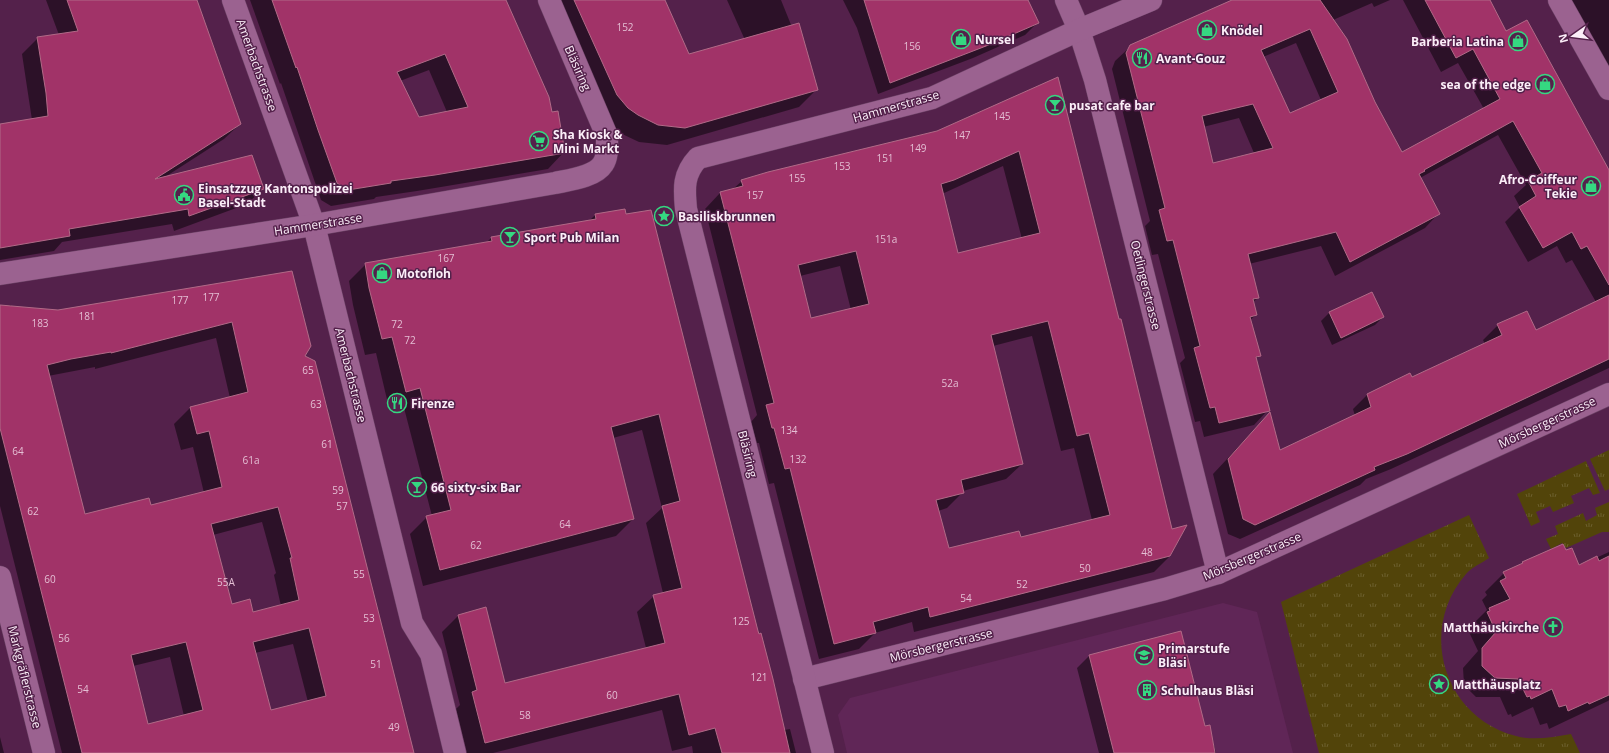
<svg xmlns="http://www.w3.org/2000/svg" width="1609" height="753" font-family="'Open Sans',sans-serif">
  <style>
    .built { fill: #602657 }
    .grass { fill: url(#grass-tufts) }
    .shadow { fill: #0007; fill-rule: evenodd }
    .building { fill: #a13368; stroke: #b16a87; fill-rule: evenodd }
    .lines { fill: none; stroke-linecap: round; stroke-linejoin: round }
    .street-casing { stroke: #6b4265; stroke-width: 23 }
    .secondary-casing { stroke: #6b4265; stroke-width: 23 }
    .street { stroke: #9b6290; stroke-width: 22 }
    .secondary { stroke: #9b6290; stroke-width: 22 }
    .labels { text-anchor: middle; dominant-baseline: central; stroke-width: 3; stroke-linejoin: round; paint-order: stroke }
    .number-label { font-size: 10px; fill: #e4bfd4 }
    .poi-label { font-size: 12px; font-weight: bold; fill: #fbeef8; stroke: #54214b; text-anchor: start }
    .street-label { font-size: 12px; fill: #fbeef8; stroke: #54214b }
  </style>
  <defs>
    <pattern id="grass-tufts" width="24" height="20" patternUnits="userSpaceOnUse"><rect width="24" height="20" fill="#52440a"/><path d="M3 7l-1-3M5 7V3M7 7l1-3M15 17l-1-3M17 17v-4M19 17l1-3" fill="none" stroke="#6c5f2e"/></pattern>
  </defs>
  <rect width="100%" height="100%" fill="#54214b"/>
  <path class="built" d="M 1223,603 L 1257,612 L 1293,753 L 847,753 L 838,715 L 850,698 Z"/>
  <g class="grass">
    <path d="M 1609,450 L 1609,489 L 1605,491 L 1590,459 Z"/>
    <path d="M 1586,461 L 1600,493 L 1593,495 L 1589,488 L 1571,496 L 1574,503 L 1553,512 L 1550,506 L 1536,512 L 1540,522 L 1531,526 L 1517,494 Z"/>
    <path d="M 1609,502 L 1609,532 L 1602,532 L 1566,548 L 1562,543 L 1551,549 L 1546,539 L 1558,534 L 1555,526 L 1583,513 L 1586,521 L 1597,515 L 1595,508 Z"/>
    <path d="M 1469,515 L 1489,558 C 1482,563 1472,567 1466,574 C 1417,630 1444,718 1516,736 C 1534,741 1553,737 1571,734 L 1580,753 L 1319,753 L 1281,602 Z"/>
  </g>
  <g class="shadow">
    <path d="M 46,0 L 195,0 L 240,124 L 224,139 L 165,177 L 263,189 L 247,204 L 174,231 L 172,224 L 62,242 L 54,251 L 0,260 L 0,125 L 32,120 L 22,54 L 38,38 L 59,35 Z"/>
    <path d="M 250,0 L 505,0 L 551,113 L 564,152 L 548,169 L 417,191 L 376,197 L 374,199 L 331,206 L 321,200 L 281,83 L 280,84 ZM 429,70 L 447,112 L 419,118 L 400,81 Z"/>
    <path d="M 548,0 L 664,0 L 689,56 L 745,40 L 727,0 L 781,0 L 817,89 L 799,107 L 667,145 L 639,142 L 620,133 L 610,126 Z"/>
    <path d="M 843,0 L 1027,0 L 1037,23 L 1025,35 L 973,58 L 878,94 L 857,28 Z"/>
    <path d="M 1234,0 L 1390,0 L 1374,7 L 1372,3 L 1333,20 L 1374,103 L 1402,154 L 1484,109 L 1458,63 L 1441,72 L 1403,0 L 1489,0 L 1506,32 L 1609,173 L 1609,368 L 1391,469 L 1366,479 L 1360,485 L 1240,539 L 1228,534 L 1213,474 L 1269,414 L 1279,451 L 1355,416 L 1353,409 L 1368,394 L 1411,378 L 1485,344 L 1483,340 L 1498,325 L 1536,331 L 1596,302 L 1572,260 L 1566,263 L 1557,246 L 1528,262 L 1505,222 L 1520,207 L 1514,196 L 1526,185 L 1498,135 L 1420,178 L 1439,213 L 1425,228 L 1335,276 L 1321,246 L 1249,264 L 1258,298 L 1253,302 L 1256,315 L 1250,320 L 1260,355 L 1255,360 L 1268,410 L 1254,425 L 1204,437 L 1200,421 L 1195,422 L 1180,363 L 1185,358 L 1158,254 L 1152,255 L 1145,226 L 1150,221 L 1112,69 L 1115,61 L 1131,46 ZM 1296,43 L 1321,100 L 1289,114 L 1263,57 ZM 1239,118 L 1254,153 L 1212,164 L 1203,127 Z"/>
    <path d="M 1568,0 L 1609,0 L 1609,68 L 1576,8 L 1573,9 Z"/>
    <path d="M 1058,78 L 1170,556 L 1154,572 L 914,632 L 912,622 L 875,633 L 859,649 L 819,659 L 774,483 L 769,484 L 759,443 L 757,443 L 751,422 L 757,415 L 705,209 L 720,193 L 733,189 L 742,181 L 937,131 ZM 1003,166 L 1022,239 L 957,255 L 942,194 ZM 840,266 L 851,310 L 811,319 L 800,276 ZM 1032,336 L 1061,451 L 1074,448 L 1092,520 L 1020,538 L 949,549 L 938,511 L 947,508 L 963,492 L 963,491 L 1006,479 L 1022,464 L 993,346 Z"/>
    <path d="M 595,215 L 757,632 L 784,730 L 790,729 L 796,753 L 693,753 L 692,746 L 672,751 L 662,710 L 493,753 L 467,753 L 456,709 L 460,705 L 442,632 L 458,616 L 505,685 L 646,648 L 637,612 L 654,596 L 663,593 L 646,523 L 662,508 L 642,430 L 613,438 L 633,519 L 616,536 L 423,586 L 410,534 L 427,517 L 432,516 L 403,404 L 389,408 L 376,353 L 365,355 L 353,305 L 349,281 L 366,264 L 486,243 L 491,238 L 589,221 Z"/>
    <path d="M 291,272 L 304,356 L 413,753 L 62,753 L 0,506 L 0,307 L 11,305 L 11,307 L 58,311 ZM 216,338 L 230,398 L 190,408 L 174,424 L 181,450 L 193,447 L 204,493 L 150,506 L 84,516 L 48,376 L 95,367 L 95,369 ZM 262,522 L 276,573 L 274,575 L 281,606 L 253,613 L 231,605 L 213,535 ZM 293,644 L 308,702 L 270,711 L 255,653 ZM 170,657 L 184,716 L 148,725 L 133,666 Z"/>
    <path d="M 1329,313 L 1383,317 L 1375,325 L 1332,345 L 1321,321 Z"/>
    <path d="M 1609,552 L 1609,700 L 1608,701 L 1549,729 L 1547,723 L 1540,725 L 1533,707 L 1512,717 L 1511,714 L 1508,715 L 1500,697 L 1476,697 L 1464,685 L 1463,668 L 1478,651 L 1469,632 L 1471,629 L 1470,627 L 1487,610 L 1482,600 L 1487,595 L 1485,592 L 1504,573 L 1518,566 L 1523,562 L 1578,566 Z"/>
    <path d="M 1181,632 L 1205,727 L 1209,726 L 1216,753 L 1099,753 L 1077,668 L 1089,656 Z"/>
    <path d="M 0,737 L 4,753 L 0,753 Z"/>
  </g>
  <g class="building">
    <path d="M 67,0 L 197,0 L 241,124 L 155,179 L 252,155 L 264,189 L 189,216 L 188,209 L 69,229 L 70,236 L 0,248 L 0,124 L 48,116 L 46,93 L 37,37 L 78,31 Z"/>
    <path d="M 272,0 L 506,0 L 549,97 L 552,112 L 558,111 L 565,153 L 435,175 L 391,181 L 391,183 L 348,190 L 337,183 L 318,130 L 297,67 L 296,68 ZM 445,54 L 468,107 L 419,117 L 397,72 Z"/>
    <path d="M 574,0 L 665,0 L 689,54 L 799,23 L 818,90 L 685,128 L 658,125 L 638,115 L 628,108 L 617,95 Z"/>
    <path d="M 864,0 L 1028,0 L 1039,23 L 986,46 L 890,83 Z"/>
    <path d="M 1232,0 L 1320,0 L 1347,39 L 1375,102 L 1402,152 L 1500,99 L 1473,49 L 1456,58 L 1425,0 L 1490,0 L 1506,31 L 1527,20 L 1609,170 L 1609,285 L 1587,246 L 1581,249 L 1572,232 L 1543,248 L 1519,207 L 1536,196 L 1528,181 L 1542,173 L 1513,121 L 1424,170 L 1425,171 L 1419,174 L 1440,214 L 1350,262 L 1336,232 L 1248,254 L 1259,298 L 1253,299 L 1257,315 L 1250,317 L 1261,356 L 1256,357 L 1270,411 L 1219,423 L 1215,407 L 1210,408 L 1194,348 L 1200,346 L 1173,240 L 1167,241 L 1159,210 L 1165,208 L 1126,53 L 1130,45 ZM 1310,29 L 1338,92 L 1290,113 L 1261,50 ZM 1253,104 L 1273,148 L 1213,163 L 1202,116 Z"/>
    <path d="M 1058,77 L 1119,319 L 1121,319 L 1172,529 L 1187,525 L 1170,556 L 930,617 L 928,607 L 873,622 L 876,633 L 834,644 L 790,468 L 785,469 L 774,428 L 772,428 L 766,405 L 774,403 L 720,192 L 743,186 L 741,180 L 768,172 L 937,131 ZM 1019,151 L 1040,233 L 958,253 L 941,184 L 954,180 ZM 856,251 L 869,304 L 811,318 L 798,265 ZM 1048,321 L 1077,436 L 1089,433 L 1110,515 L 1021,537 L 1019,531 L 949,548 L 936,500 L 964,493 L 961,480 L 1023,464 L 991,335 Z"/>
    <path d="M 625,209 L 626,214 L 651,210 L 758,631 L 759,634 L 761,633 L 773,679 L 790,753 L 722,753 L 715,728 L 689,735 L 679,694 L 485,743 L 472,692 L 477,690 L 458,615 L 486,607 L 505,683 L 665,643 L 653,595 L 682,588 L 662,506 L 680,501 L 659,414 L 611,427 L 634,519 L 440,570 L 426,516 L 451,510 L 420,388 L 406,392 L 392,337 L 382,339 L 369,288 L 365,263 L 492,241 L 491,237 L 596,219 L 595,214 Z"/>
    <path d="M 292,271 L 311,346 L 305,356 L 315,361 L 414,753 L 82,753 L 0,428 L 0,305 L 58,310 ZM 232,322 L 248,392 L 190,407 L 197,434 L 209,431 L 222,487 L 151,505 L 149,498 L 85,514 L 47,365 L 71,359 L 111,352 L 111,353 ZM 278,507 L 292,558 L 290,558 L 299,600 L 253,612 L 250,599 L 232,604 L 211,524 ZM 309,628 L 326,696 L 271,710 L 253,642 ZM 186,642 L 203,710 L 148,724 L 131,655 Z"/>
    <path d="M 1372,292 L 1384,317 L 1341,338 L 1329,312 Z"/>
    <path d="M 1609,295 L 1609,359 L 1407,454 L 1374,467 L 1375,470 L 1255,525 L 1243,519 L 1228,459 L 1270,412 L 1280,450 L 1371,407 L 1367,394 L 1410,373 L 1412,377 L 1502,335 L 1497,324 L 1527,311 L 1536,330 Z"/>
    <path d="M 1563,544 L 1566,550 L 1572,548 L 1579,565 L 1597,556 L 1599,561 L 1609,556 L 1609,695 L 1589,704 L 1588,702 L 1568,711 L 1566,705 L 1559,707 L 1552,689 L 1531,699 L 1530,696 L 1527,697 L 1518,679 L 1495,678 L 1482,666 L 1482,648 L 1496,632 L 1487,612 L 1490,611 L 1489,608 L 1510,599 L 1500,581 L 1506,578 L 1503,572 L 1523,563 L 1522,562 Z"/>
    <path d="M 1181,631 L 1205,726 L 1210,725 L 1215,753 L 1114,753 L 1089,655 Z"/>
  </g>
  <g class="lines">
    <g class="street-casing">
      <g id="street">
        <path d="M 233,0 L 314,225 L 412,623 L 431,654 L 455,753"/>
        <path d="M 1066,0 L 1079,30 L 1095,80 L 1218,573"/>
        <path d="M 0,274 L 314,225 L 555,183 C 569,180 595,177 603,164 C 608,157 607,145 607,136 L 549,0"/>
        <path d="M 0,577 L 44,753"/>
        <path d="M 804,679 L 1165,589 L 1218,573 L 1609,394"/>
        <path d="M 823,753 L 686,209 C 684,188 683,174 698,158 L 932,98 L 1079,30 L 1151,0"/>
      </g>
    </g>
    <g class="secondary-casing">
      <path id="secondary" d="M 1559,0 L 1609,89"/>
    </g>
    <use href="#street" class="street"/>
    <use href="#secondary" class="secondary"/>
  </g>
  <defs>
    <g id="shop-ring" transform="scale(1)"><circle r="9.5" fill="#54214b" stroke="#35d881" stroke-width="1.5"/><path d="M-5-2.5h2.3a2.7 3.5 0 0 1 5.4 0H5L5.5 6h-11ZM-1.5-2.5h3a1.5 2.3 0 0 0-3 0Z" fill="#35d881"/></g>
    <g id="restaurant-ring" transform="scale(1)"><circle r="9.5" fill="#54214b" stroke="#35d881" stroke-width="1.5"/><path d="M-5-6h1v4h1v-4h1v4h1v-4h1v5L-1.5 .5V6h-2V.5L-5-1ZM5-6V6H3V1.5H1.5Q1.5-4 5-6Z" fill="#35d881"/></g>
    <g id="bar-ring" transform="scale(1)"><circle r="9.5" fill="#54214b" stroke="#35d881" stroke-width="1.5"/><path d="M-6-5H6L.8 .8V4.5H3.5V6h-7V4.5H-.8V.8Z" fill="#35d881"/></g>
    <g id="supermarket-ring" transform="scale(1)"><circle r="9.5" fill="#54214b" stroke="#35d881" stroke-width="1.5"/><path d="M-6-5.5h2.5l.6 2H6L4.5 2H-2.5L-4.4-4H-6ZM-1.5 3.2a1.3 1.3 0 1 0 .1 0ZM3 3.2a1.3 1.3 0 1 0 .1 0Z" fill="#35d881"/></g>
    <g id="civic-ring" transform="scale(1)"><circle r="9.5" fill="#54214b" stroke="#35d881" stroke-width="1.5"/><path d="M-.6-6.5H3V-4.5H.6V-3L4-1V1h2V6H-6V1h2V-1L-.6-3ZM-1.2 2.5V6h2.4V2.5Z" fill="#35d881"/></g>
    <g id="sight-ring" transform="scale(1)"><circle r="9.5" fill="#54214b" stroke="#35d881" stroke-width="1.5"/><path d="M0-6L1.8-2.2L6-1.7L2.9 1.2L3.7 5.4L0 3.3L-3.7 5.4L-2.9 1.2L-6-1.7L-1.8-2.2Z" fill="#35d881"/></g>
    <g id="church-ring" transform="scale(1)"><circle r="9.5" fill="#54214b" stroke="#35d881" stroke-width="1.5"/><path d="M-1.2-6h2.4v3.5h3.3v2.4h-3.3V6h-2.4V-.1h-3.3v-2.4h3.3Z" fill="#35d881"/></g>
    <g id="school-ring" transform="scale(1)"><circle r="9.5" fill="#54214b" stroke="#35d881" stroke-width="1.5"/><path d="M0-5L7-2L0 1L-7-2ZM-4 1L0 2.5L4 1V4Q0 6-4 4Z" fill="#35d881"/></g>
    <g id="building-ring" transform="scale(1)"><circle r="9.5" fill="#54214b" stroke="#35d881" stroke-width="1.5"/><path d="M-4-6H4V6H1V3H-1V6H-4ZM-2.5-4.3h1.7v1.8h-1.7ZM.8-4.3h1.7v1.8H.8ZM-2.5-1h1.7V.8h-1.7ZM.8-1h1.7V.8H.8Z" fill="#35d881"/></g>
  </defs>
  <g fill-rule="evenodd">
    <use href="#shop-ring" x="1207" y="30"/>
    <use href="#shop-ring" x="961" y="39"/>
    <use href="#shop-ring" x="1518" y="41"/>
    <use href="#restaurant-ring" x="1142" y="58"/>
    <use href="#shop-ring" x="1545" y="84"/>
    <use href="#bar-ring" x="1055" y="105"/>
    <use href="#supermarket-ring" x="539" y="141"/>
    <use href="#shop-ring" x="1591" y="186"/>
    <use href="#civic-ring" x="184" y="195"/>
    <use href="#sight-ring" x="664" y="216"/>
    <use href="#bar-ring" x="510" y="237"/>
    <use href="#shop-ring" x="382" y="273"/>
    <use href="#restaurant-ring" x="397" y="403"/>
    <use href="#bar-ring" x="417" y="487"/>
    <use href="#church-ring" x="1553" y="627"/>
    <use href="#school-ring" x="1144" y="655"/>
    <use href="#sight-ring" x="1439" y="684"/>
    <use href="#building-ring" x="1147" y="690"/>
  </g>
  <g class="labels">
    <g class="number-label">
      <text x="625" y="27">152</text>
      <text x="912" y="46">156</text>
      <text x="1002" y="116">145</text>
      <text x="962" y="135">147</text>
      <text x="918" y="148">149</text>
      <text x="885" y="158">151</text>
      <text x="842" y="166">153</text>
      <text x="797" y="178">155</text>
      <text x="755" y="195">157</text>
      <text x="886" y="239">151a</text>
      <text x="446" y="258">167</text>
      <text x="211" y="297">177</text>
      <text x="180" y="300">177</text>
      <text x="87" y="316">181</text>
      <text x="40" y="323">183</text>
      <text x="397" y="324">72</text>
      <text x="410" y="340">72</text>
      <text x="308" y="370">65</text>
      <text x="950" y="383">52a</text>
      <text x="316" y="404">63</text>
      <text x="789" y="430">134</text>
      <text x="327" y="444">61</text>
      <text x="18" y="451">64</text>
      <text x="798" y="459">132</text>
      <text x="251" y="460">61a</text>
      <text x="338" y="490">59</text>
      <text x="342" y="506">57</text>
      <text x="33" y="511">62</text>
      <text x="565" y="524">64</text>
      <text x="476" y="545">62</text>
      <text x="1147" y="552">48</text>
      <text x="1085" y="568">50</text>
      <text x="359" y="574">55</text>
      <text x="50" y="579">60</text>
      <text x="226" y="582">55A</text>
      <text x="1022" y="584">52</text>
      <text x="966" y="598">54</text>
      <text x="369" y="618">53</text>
      <text x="741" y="621">125</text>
      <text x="64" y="638">56</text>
      <text x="376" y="664">51</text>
      <text x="759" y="677">121</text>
      <text x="83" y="689">54</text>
      <text x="612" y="695">60</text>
      <text x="525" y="715">58</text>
      <text x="394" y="727">49</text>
    </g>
    <g class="poi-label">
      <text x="1221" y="30">Knödel</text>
      <text x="975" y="39">Nursel</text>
      <text x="1504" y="41" text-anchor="end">Barberia Latina</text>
      <text x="1156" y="58">Avant-Gouz</text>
      <text x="1531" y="84" text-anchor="end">sea of the edge</text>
      <text x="1069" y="105">pusat cafe bar</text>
      <text x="553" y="134">Sha Kiosk &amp;<tspan x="553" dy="14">Mini Markt</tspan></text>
      <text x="1577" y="179" text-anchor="end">Afro-Coiffeur<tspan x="1577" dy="14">Tekie</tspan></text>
      <text x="198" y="188">Einsatzzug Kantonspolizei<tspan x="198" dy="14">Basel-Stadt</tspan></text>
      <text x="678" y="216">Basiliskbrunnen</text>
      <text x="524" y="237">Sport Pub Milan</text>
      <text x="396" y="273">Motofloh</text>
      <text x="411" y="403">Firenze</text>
      <text x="431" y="487">66 sixty-six Bar</text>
      <text x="1539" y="627" text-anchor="end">Matthäuskirche</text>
      <text x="1158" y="648">Primarstufe<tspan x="1158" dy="14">Bläsi</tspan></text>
      <text x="1453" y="684">Matthäusplatz</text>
      <text x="1161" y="690">Schulhaus Bläsi</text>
    </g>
    <g class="street-label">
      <text transform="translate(257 65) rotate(70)">Amerbachstrasse</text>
      <text transform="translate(578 68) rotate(66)">Bläsiring</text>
      <text transform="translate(896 106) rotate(-16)">Hammerstrasse</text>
      <text transform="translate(318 224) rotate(-9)">Hammerstrasse</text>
      <text transform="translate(1146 285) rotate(76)">Oetlingerstrasse</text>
      <text transform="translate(351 375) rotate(76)">Amerbachstrasse</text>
      <text transform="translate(1547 422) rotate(-25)">Mörsbergerstrasse</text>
      <text transform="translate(748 454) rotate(76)">Bläsiring</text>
      <text transform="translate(1252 556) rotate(-23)">Mörsbergerstrasse</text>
      <text transform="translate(941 645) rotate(-14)">Mörsbergerstrasse</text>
      <text transform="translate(25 677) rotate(76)">Markgräflerstrasse</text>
    </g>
  </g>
  <g transform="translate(1573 36) rotate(256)" stroke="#54214b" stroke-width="3" paint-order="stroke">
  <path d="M0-3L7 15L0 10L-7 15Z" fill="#fbeef8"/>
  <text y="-6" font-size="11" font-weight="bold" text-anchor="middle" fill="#fbeef8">N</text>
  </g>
</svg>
